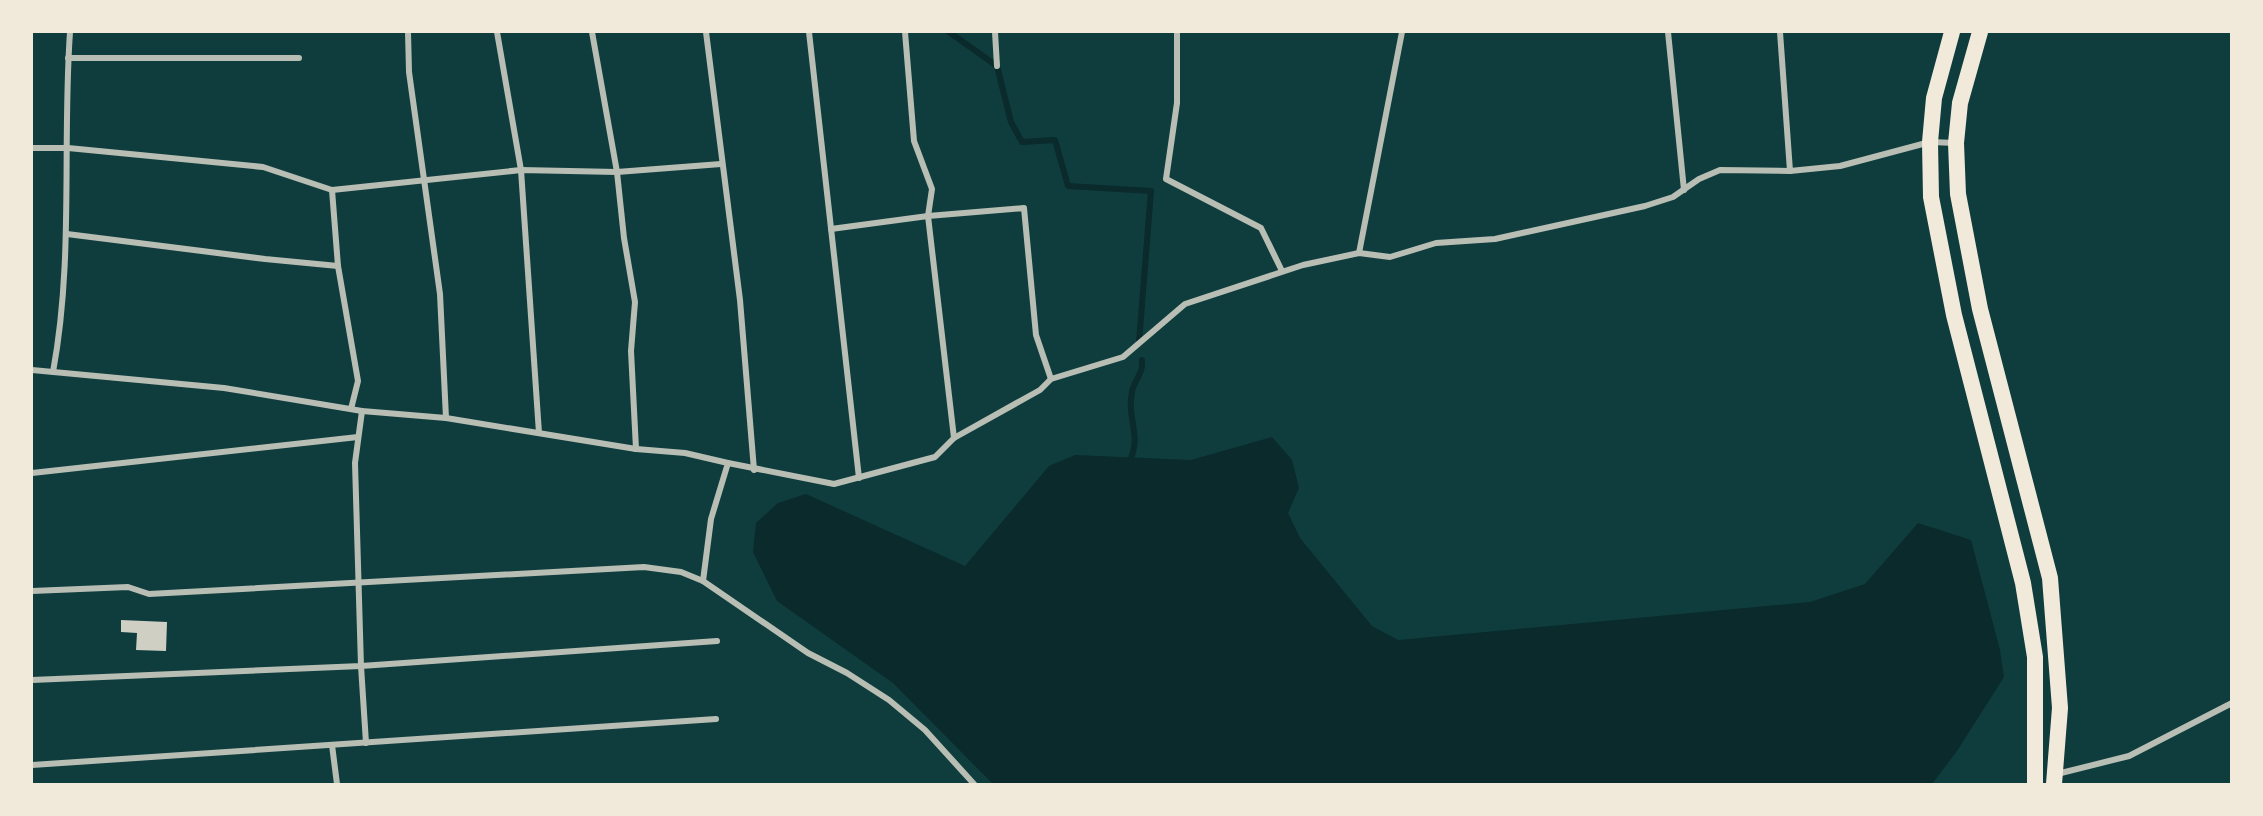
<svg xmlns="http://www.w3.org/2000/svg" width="2263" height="816" font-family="Mulish,sans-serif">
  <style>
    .water { fill: #0a2a2b }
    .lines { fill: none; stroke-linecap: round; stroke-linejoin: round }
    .stream { stroke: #0a2a2b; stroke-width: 6 }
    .building { fill: #cfcfc3 }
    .minor { stroke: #b8beb3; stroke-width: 6 }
    .trunk { stroke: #f1e9da; stroke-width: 16 }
  </style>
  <rect width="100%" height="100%" fill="#0f3d3e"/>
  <path class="water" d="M 1272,437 L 1292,460 L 1299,488 L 1288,513 L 1300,538 L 1372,626 L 1398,640 L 1810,602 L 1865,584 L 1918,523 L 1971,540 L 2000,650 L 2004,677 L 1957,751 L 1932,784 L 993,784 L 893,683 L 777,601 L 753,552 L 756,523 L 778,503 L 806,494 L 965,566 L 1049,466 L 1075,455 L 1191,460 Z"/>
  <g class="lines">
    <g class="stream">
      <path d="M 949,32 L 997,66 L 1011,122 L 1022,142 L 1055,140 L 1068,186 L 1151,191 L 1139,342"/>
      <path d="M 1129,463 C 1143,434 1126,420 1132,392 C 1134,380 1144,373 1142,360"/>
    </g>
  </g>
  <path class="building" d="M 121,620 L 167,622 L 166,651 L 136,650 L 137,633 L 121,632 Z"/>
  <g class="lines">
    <g class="minor">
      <path d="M 408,32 L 409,72 L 440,294 L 446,418"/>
      <path d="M 497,32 L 521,170 L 539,433"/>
      <path d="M 592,32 L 617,172 L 624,238 L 635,302 L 631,351 L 636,449"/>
      <path d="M 706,32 L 740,300 L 754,470"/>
      <path d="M 809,32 L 859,478"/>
      <path d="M 995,32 L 997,66"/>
      <path d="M 1177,32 L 1177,103 L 1166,179 L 1261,228 L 1282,271"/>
      <path d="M 1668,32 L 1684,190"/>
      <path d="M 1780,32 L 1790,171"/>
      <path d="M 68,58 L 299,58"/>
      <path d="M 32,148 L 68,148 L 263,167 L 332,190 L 521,170 L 617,172 L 721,164"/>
      <path d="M 332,190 L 338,266 L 358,381 L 351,409"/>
      <path d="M 831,229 L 928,216 L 1024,208 L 1036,335 L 1051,379"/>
      <path d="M 67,234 L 265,259 L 338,266"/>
      <path d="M 1359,253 L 1402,32"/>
      <path d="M 32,370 L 224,388 L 362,411 L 446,418 L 636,449 L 685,453 L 728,463 L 711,519 L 703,581 L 808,653 L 847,673 L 889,700 L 925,730 L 974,784"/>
      <path d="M 53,372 C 74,259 62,145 70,32"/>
      <path d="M 362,411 L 355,463 L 361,666 L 366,743"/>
      <path d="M 954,438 L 1040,390 L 1051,379 L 1123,357 L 1185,304 L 1303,265 L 1359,253 L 1390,257 L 1436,243 L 1495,239 L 1645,206 L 1673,197 L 1699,179 L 1720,170 L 1790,171 L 1840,166 L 1930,142 L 1956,143"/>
      <path d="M 728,463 L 834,484 L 935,457 L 954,438 L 928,216 L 932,189 L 914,141 L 905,32"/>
      <path d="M 32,473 L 358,437"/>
      <path d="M 32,591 L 128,587 L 149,594 L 644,567 L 681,572 L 703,581"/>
      <path d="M 32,680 L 361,666 L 717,641"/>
      <path d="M 332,745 L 337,784"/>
      <path d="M 32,765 L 716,719"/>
      <path d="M 2057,774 L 2129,756 L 2232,703"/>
    </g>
    <g class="trunk">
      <path d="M 1952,32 L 1934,98 L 1930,142 L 1931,197 L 1954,315 L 2023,583 L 2035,657 L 2035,784"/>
      <path d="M 1980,32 L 1960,103 L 1956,143 L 1958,194 L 1980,309 L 2050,578 L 2060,708 L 2054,784"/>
    </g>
  </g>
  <rect width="2263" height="816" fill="none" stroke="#f1e9da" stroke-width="66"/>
</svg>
